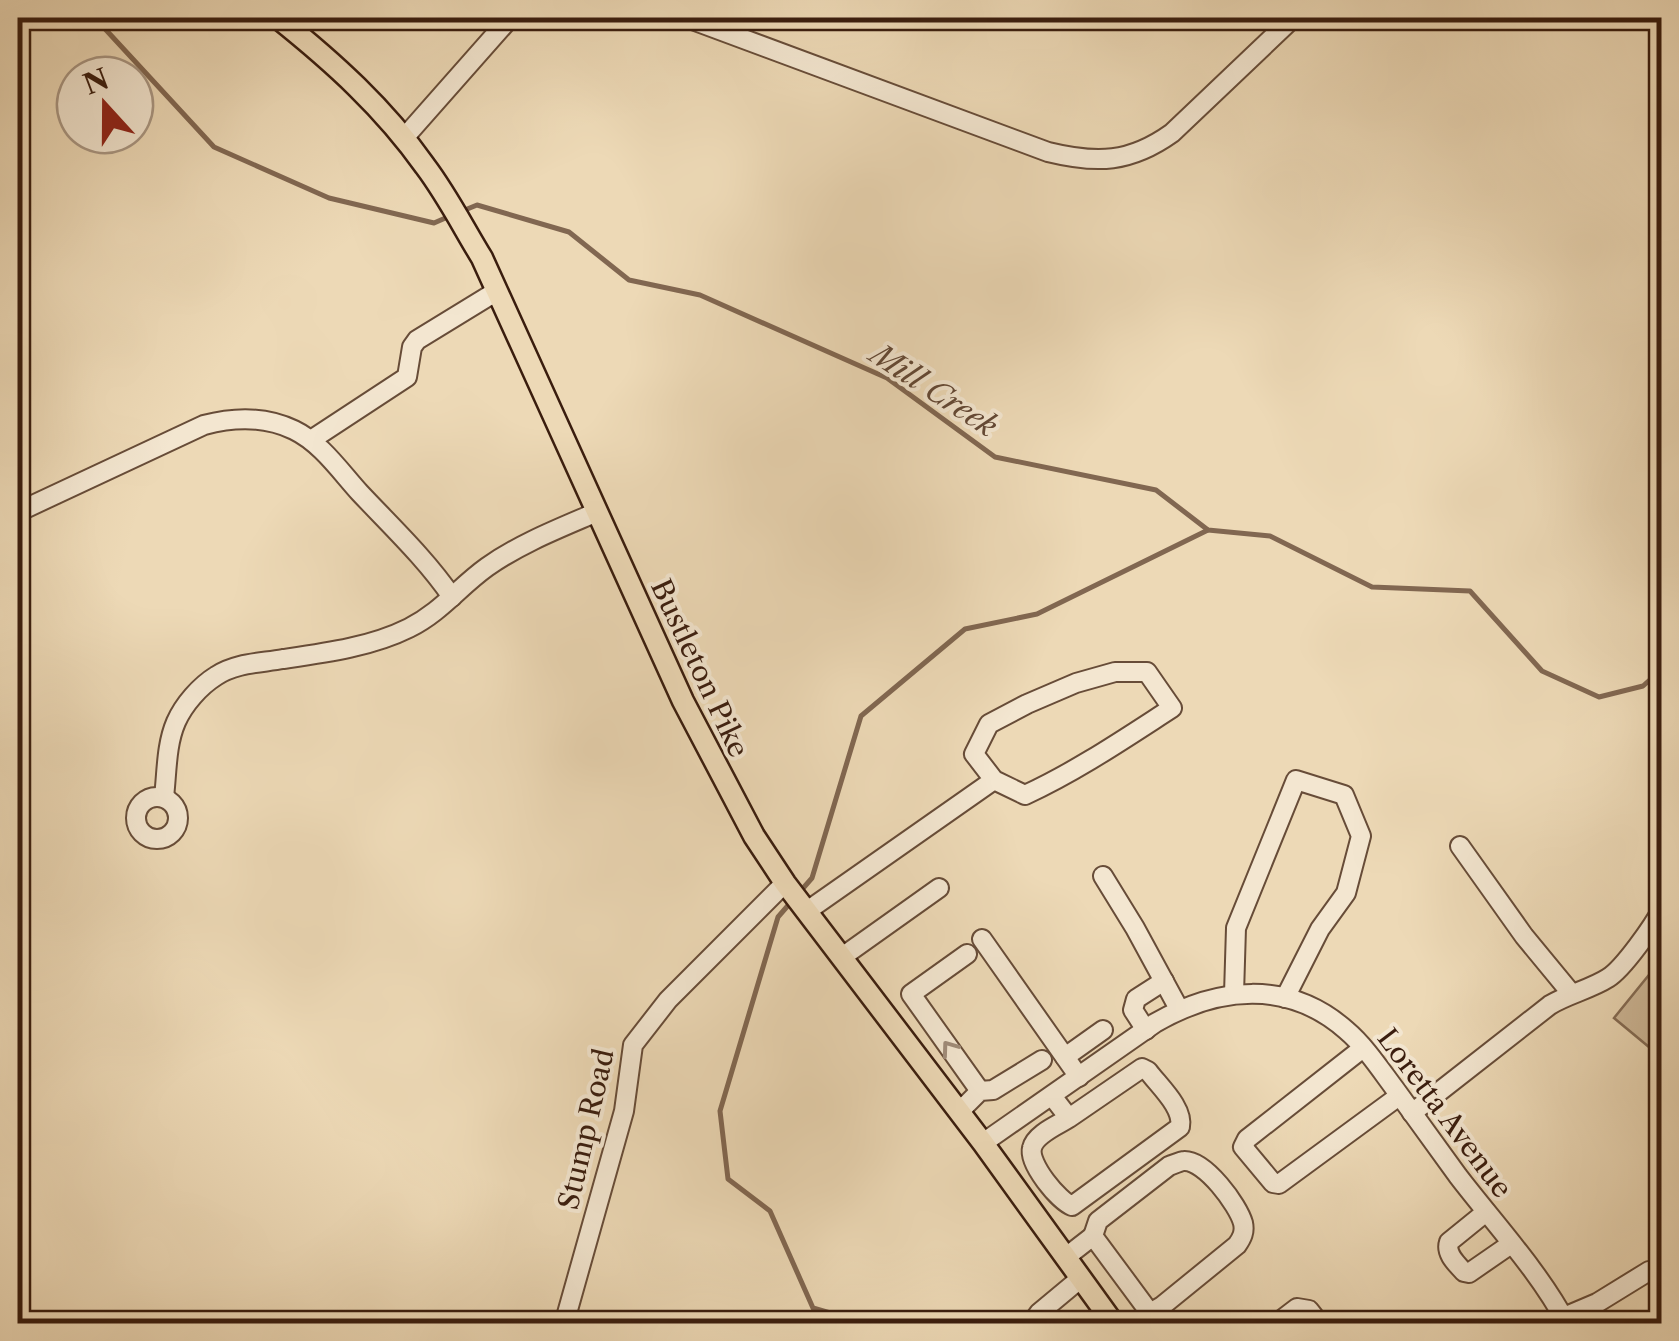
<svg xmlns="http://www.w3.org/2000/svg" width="1679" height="1341" font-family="'Libre Caslon Text',serif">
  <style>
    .green { fill: #cfb999; stroke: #846b54; stroke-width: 2.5 }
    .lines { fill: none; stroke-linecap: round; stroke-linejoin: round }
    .stream { stroke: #816751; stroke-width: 5 }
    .minor-casing { stroke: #674c38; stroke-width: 22 }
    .major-casing { stroke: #3a1d0e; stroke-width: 25 }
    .minor { stroke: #f3e6d0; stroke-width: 18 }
    .major { stroke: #edd9b6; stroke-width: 20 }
    .oneway { stroke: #a08c79 }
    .labels { text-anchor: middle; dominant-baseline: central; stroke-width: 8; stroke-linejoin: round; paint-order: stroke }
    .street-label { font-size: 28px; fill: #3a1d0e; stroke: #f3e6d0 }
    .water-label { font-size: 30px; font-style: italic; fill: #634835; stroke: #f3e6d0 }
  </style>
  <rect width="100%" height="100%" fill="#edd9b6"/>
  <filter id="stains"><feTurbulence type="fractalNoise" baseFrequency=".002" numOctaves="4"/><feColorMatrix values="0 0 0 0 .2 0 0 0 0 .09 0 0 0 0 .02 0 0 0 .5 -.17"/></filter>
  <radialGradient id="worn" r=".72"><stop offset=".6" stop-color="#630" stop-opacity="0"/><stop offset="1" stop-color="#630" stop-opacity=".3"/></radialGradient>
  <path class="green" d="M 1661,960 L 1661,1057 L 1614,1018 Z"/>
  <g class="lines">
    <g class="stream">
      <path d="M 95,18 L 214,147 L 329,198 L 434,223 L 450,216"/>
      <path d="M 460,212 L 477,205 L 569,232 L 629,280 L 700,295 L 887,378 L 995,457 L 1156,490 L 1208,530 L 1270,536 L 1372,587 L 1470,591 L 1542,671 L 1599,697 L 1643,686 L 1662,669"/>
      <path d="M 798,894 L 812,878 L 861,716 L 965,629 L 1037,614 L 1208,530"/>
      <path d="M 791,902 L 778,917 L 720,1111 L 728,1179 L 770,1211 L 813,1308 L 868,1324"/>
    </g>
    <g class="minor-casing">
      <g id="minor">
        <path d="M 687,18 L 1048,152 C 1097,164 1130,163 1172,133 L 1293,18"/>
        <path d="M 404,138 L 510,18"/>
        <path d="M 311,440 L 407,377 L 412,347 L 417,340 L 497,291"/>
        <path d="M 18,512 L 204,425 C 234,417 265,416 294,430 C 321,443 340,471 360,493 C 391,526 426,559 452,597"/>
        <circle cx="157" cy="818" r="21"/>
        <path d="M 164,797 C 167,772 166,745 176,722 C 184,704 200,686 216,676 C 235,663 261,663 283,659 C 325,653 371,647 409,628 C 441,612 459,587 487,567 C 521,543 560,528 597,512"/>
        <path d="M 1460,846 L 1524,936 L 1571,993"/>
        <path d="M 1103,876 L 1135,928 L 1179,1009"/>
        <path d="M 807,911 L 994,780 L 1025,795 C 1077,771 1124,739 1172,708 L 1147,672 L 1115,672 L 1076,683 L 1027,704 L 989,724 L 974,754 L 994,780"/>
        <path d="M 982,939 L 1079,1077"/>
        <path d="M 967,954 L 911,994 L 980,1091"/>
        <path d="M 842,957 L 939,888"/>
        <path d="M 1234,994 L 1236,928 L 1296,780 L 1344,795 L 1361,836 L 1346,893 L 1320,929 L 1285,998"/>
        <path d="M 1146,1030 L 1133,1010 L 1136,999 L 1164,981"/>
        <path d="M 1363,1048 L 1247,1139 L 1243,1147 L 1273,1183 L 1279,1184 L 1399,1096"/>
        <path d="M 1065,1057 L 1103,1030"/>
        <path d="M 1052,1096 L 1069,1118 C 1058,1125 1035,1134 1032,1148 C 1028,1164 1059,1201 1072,1206 L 1180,1127 C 1184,1108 1159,1086 1148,1071 L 1142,1068 L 1069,1118"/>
        <path d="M 959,1112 L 980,1091 L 993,1090 L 1042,1060"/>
        <path d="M 1412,1113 L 1550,1005 C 1568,994 1591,989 1608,978 C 1623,969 1654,925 1662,909"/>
        <path d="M 983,1143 L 1155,1023 C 1217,987 1288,979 1346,1030 C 1365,1046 1380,1069 1395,1089 C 1416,1118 1437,1147 1458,1176 C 1494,1223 1539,1271 1567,1324"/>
        <path d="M 1486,1212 L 1449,1242 C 1445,1254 1457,1264 1464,1272 L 1469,1273 L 1511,1244"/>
        <path d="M 1093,1236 L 1098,1221 L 1169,1166 C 1172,1165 1181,1161 1184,1161 C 1205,1160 1238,1205 1243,1223 C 1245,1232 1242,1238 1237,1245 L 1162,1306 L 1150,1313"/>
        <path d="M 1066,1257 L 1093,1236 L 1150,1313 L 1136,1324"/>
        <path d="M 1564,1317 L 1597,1303 L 1649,1271 L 1662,1269"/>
        <path d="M 564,1324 L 624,1111 L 633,1045 L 668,1000 L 785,883"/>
        <path d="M 1031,1324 L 1039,1313 L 1081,1278"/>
        <path d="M 1276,1324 L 1297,1308 L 1309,1310 L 1320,1324"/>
      </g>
    </g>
    <g class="major-casing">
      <path id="major" d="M 278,18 C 333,62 384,108 425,166 C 447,195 463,227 482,258 L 683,701 L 754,836 L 785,883 L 983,1143 L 1114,1324"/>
    </g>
    <use href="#minor" class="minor"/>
    <use href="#major" class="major"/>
  </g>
  <defs><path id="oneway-chevron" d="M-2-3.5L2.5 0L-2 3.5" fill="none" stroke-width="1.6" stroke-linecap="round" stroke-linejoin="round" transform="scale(2.5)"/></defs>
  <use class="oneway" href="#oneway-chevron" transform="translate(949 1048) rotate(-126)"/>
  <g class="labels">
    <g class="street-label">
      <text transform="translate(700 668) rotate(65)">Bustleton Pike</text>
      <text transform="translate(1445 1113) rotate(53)">Loretta Avenue</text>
      <text transform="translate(586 1129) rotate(-77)">Stump Road</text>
    </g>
    <g class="water-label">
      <text transform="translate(934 390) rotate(33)">Mill Creek</text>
    </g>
  </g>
  <rect width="1679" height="1341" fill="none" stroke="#edd9b6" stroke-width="60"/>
  <rect x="20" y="20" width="1639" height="1301" fill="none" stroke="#3a1d0e" stroke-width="5"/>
  <rect x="30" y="30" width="1619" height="1281" fill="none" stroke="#3a1d0e" stroke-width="2.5"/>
  <g transform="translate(105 105) rotate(339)"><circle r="48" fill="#f3e6d0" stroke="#a99682" stroke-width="2.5"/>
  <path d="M0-8L18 38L0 25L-18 38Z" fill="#8f2418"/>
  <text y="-15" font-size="28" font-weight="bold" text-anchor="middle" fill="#3a1d0e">N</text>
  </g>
  <rect width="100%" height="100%" filter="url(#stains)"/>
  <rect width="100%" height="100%" fill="url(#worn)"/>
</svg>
